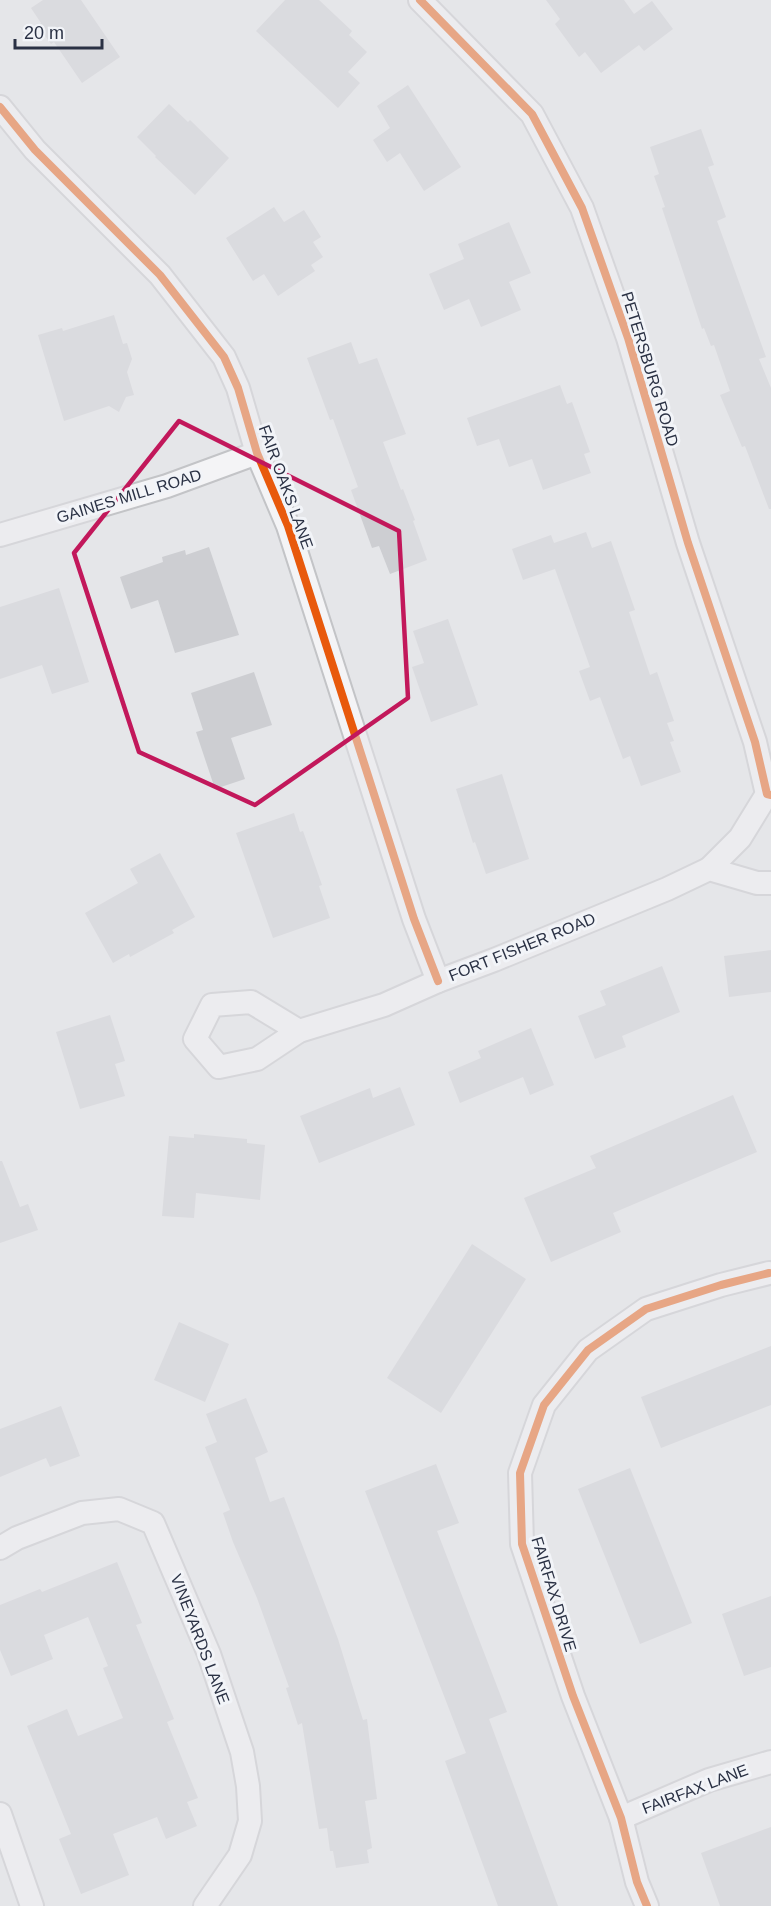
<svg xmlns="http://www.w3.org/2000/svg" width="771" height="1906" font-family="Helvetica,sans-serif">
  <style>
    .building { fill: #cdced2 }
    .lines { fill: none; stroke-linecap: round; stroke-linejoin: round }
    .street-casing { stroke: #c3c4c7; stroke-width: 26 }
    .street { stroke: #f4f4f6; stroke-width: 22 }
    .cycleway-casing { stroke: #f2f4f8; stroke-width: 11 }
    .cycleway { stroke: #e8590c; stroke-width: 8 }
    .marked { fill: none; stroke: #c2185b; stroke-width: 4.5; stroke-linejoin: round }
    .labels { text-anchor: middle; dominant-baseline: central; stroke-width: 6; stroke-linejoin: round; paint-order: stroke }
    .street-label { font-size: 16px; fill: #2a3144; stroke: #f2f4f8 }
  </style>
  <rect width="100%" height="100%" fill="#e5e6e9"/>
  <g class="building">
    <path d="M 43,0 L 81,0 L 120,57 L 82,83 L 54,42 L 51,44 L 38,26 L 41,23 L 31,8 Z"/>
    <path d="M 285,0 L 319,0 L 352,31 L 349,35 L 367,52 L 348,72 L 360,83 L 338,108 L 256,31 Z"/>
    <path d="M 546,0 L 624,0 L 634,14 L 652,1 L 673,29 L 644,51 L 639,45 L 601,73 L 585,52 L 579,57 L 555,24 L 560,19 Z"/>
    <path d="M 408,85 L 461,167 L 424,191 L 400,153 L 387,162 L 373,140 L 390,128 L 377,106 Z"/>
    <path d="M 169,104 L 188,122 L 190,120 L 229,158 L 195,195 L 155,157 L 156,156 L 137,137 Z"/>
    <path d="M 701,129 L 714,165 L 708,167 L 726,217 L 717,221 L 766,357 L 759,359 L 771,388 L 771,509 L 769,509 L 745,446 L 742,447 L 720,395 L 730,391 L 714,345 L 711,346 L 704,328 L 702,329 L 662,208 L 665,207 L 654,176 L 659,174 L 650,147 Z"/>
    <path d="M 274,207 L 284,222 L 304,210 L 321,237 L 313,242 L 323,257 L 311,265 L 315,271 L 278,296 L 264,274 L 253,281 L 226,238 Z"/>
    <path d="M 509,222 L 531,273 L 509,282 L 521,310 L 481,327 L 469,299 L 444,310 L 429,274 L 464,259 L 458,244 Z"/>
    <path d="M 114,315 L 123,344 L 127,343 L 132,359 L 127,372 L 134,395 L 126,397 L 119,412 L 109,406 L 64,421 L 38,335 L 62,328 L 63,331 Z"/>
    <path d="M 351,342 L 359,364 L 377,358 L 406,434 L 383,442 L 401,490 L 403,489 L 415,520 L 413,521 L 427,560 L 390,574 L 379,546 L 372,548 L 351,490 L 358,487 L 333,419 L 330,420 L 307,358 Z"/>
    <path d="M 560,385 L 567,404 L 572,402 L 590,452 L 584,454 L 591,473 L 543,490 L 532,459 L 509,467 L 499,439 L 477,446 L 467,418 Z"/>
    <path d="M 586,532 L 592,548 L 611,541 L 635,610 L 629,612 L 650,675 L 657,672 L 674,721 L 667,723 L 674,741 L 670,742 L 681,772 L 641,786 L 630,756 L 623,759 L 600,697 L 590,701 L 579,671 L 590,667 L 555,569 L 523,580 L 512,549 L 551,535 L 554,543 Z"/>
    <path d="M 209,547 L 239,635 L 175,653 L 158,600 L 131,609 L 120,577 L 163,562 L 162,557 L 185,550 L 186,555 Z"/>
    <path d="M 59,588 L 89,682 L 52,694 L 42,665 L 0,679 L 0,607 Z"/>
    <path d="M 448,619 L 478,705 L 431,722 L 412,667 L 424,663 L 413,631 Z"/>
    <path d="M 254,672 L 272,725 L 231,738 L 245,779 L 215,789 L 196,732 L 203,730 L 191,693 Z"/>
    <path d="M 502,774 L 529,859 L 486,874 L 475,842 L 473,843 L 456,789 Z"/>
    <path d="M 294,813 L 300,832 L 303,831 L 322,885 L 319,886 L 330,918 L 273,938 L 236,833 Z"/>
    <path d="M 160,853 L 195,917 L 172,930 L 174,933 L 130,957 L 129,954 L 113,963 L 85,913 L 138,883 L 130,869 Z"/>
    <path d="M 771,950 L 771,992 L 729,997 L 724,956 Z"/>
    <path d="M 662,966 L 680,1012 L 622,1036 L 626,1047 L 595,1059 L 578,1016 L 606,1005 L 600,991 Z"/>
    <path d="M 110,1015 L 125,1061 L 115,1064 L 125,1096 L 80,1109 L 56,1032 Z"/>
    <path d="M 531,1028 L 554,1085 L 530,1095 L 523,1077 L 460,1103 L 448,1072 L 481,1058 L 478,1051 Z"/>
    <path d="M 400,1087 L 415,1125 L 319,1163 L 300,1116 L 370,1088 L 373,1098 Z"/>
    <path d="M 733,1095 L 757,1152 L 613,1213 L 621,1232 L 551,1262 L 524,1198 L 596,1168 L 590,1156 Z"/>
    <path d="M 194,1134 L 247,1139 L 247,1143 L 265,1145 L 260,1200 L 196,1193 L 194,1218 L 162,1216 L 169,1136 L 194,1138 Z"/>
    <path d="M 0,1161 L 2,1161 L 20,1207 L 28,1204 L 38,1230 L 0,1243 Z"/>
    <path d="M 472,1244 L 526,1279 L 441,1413 L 387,1378 Z"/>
    <path d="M 179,1322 L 229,1344 L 205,1402 L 154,1380 Z"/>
    <path d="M 771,1346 L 771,1405 L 661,1448 L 641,1397 Z"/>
    <path d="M 246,1398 L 268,1452 L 255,1458 L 270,1502 L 284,1497 L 338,1639 L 363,1720 L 367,1719 L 377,1799 L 365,1801 L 372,1848 L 367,1850 L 369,1863 L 336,1868 L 333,1851 L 330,1851 L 327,1828 L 319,1829 L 302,1723 L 298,1725 L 286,1688 L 289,1687 L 257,1598 L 233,1542 L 223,1513 L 230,1510 L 205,1447 L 217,1442 L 206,1414 Z"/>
    <path d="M 61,1406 L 80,1456 L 50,1467 L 46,1458 L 0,1477 L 0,1429 Z"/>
    <path d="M 436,1464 L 459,1523 L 437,1531 L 507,1712 L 489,1719 L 558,1906 L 498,1906 L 445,1761 L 466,1753 L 365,1491 Z"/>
    <path d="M 630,1468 L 692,1623 L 640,1644 L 578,1489 Z"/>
    <path d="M 117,1562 L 142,1623 L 136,1625 L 174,1719 L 167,1722 L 198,1798 L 187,1802 L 197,1826 L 166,1839 L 157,1817 L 113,1834 L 129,1875 L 81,1894 L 59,1839 L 71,1834 L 27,1726 L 67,1709 L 78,1736 L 123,1718 L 103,1668 L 108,1666 L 88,1617 L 44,1635 L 53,1659 L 11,1676 L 0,1650 L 0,1605 L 40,1589 L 42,1592 Z"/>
    <path d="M 771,1596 L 771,1667 L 744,1676 L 722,1614 Z"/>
    <path d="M 771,1827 L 771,1906 L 720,1906 L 701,1853 Z"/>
  </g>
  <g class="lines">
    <g class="street-casing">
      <g id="street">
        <path d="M 420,0 L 532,114 L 582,208 L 628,338 L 688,543 L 755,742 L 767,794"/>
        <path d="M 0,107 L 35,150 L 160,275 L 224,357 L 238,388 L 257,453 L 288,526 L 414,919 L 438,981"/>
        <path d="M 0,535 L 167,486 L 257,453"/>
        <path d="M 709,869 L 740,838 L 767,794"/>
        <path d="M 251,1002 L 299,1031 L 257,1059 L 219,1067 L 195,1039 L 212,1005 Z"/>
        <path d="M 299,1031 L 384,1005 L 438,981 L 494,960 L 667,889 L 709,869 L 757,883 L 771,883"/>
        <path d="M 0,1548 L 17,1538 L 82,1513 L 119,1509 L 153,1523 L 209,1654 L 242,1752 L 248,1786 L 250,1821 L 240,1855 L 205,1906"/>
        <path d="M 0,1814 L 32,1906"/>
        <path d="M 621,1818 L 709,1780 L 771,1762"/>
        <path d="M 647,1906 L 637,1882 L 621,1818 L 573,1696 L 522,1544 L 520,1473 L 544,1405 L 588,1350 L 646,1309 L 721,1285 L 769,1273"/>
      </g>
    </g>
    <use href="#street" class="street"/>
    <g class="cycleway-casing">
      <g id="cycleway">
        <path d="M 420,0 L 532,114 L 582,208 L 628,338 L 688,543 L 755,742 L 767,794 L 771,795"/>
        <path d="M 0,107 L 35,150 L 160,275 L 224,357 L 238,388 L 257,453 L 288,526 L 414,919 L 438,981"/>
        <path d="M 647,1906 L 637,1882 L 621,1818 L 573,1696 L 522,1544 L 520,1473 L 544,1405 L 588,1350 L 646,1309 L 721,1285 L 769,1273"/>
      </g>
    </g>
    <use href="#cycleway" class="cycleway"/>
  </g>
  <path d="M0 0H771V1906H0ZM 179,421 L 399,531 L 408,698 L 255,805 L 139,752 L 74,553 Z" fill="#e5e6e9" fill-opacity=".55" fill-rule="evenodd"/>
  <path class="marked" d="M 179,421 L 399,531 L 408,698 L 255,805 L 139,752 L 74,553 Z"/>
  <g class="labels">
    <g class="street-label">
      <text transform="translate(650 369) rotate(73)">PETERSBURG ROAD</text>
      <text transform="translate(286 487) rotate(70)">FAIR OAKS LANE</text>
      <text transform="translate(129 496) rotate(-17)">GAINES MILL ROAD</text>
      <text transform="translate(522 947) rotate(-22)">FORT FISHER ROAD</text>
      <text transform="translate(554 1594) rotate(73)">FAIRFAX DRIVE</text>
      <text transform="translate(200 1639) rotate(69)">VINEYARDS LANE</text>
      <text transform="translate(695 1789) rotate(-21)">FAIRFAX LANE</text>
    </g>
  </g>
  <path d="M15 39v9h87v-9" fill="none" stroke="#2a3144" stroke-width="3"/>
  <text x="24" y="39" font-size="18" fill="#2a3144" stroke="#f2f4f8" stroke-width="4.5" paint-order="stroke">20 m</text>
</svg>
